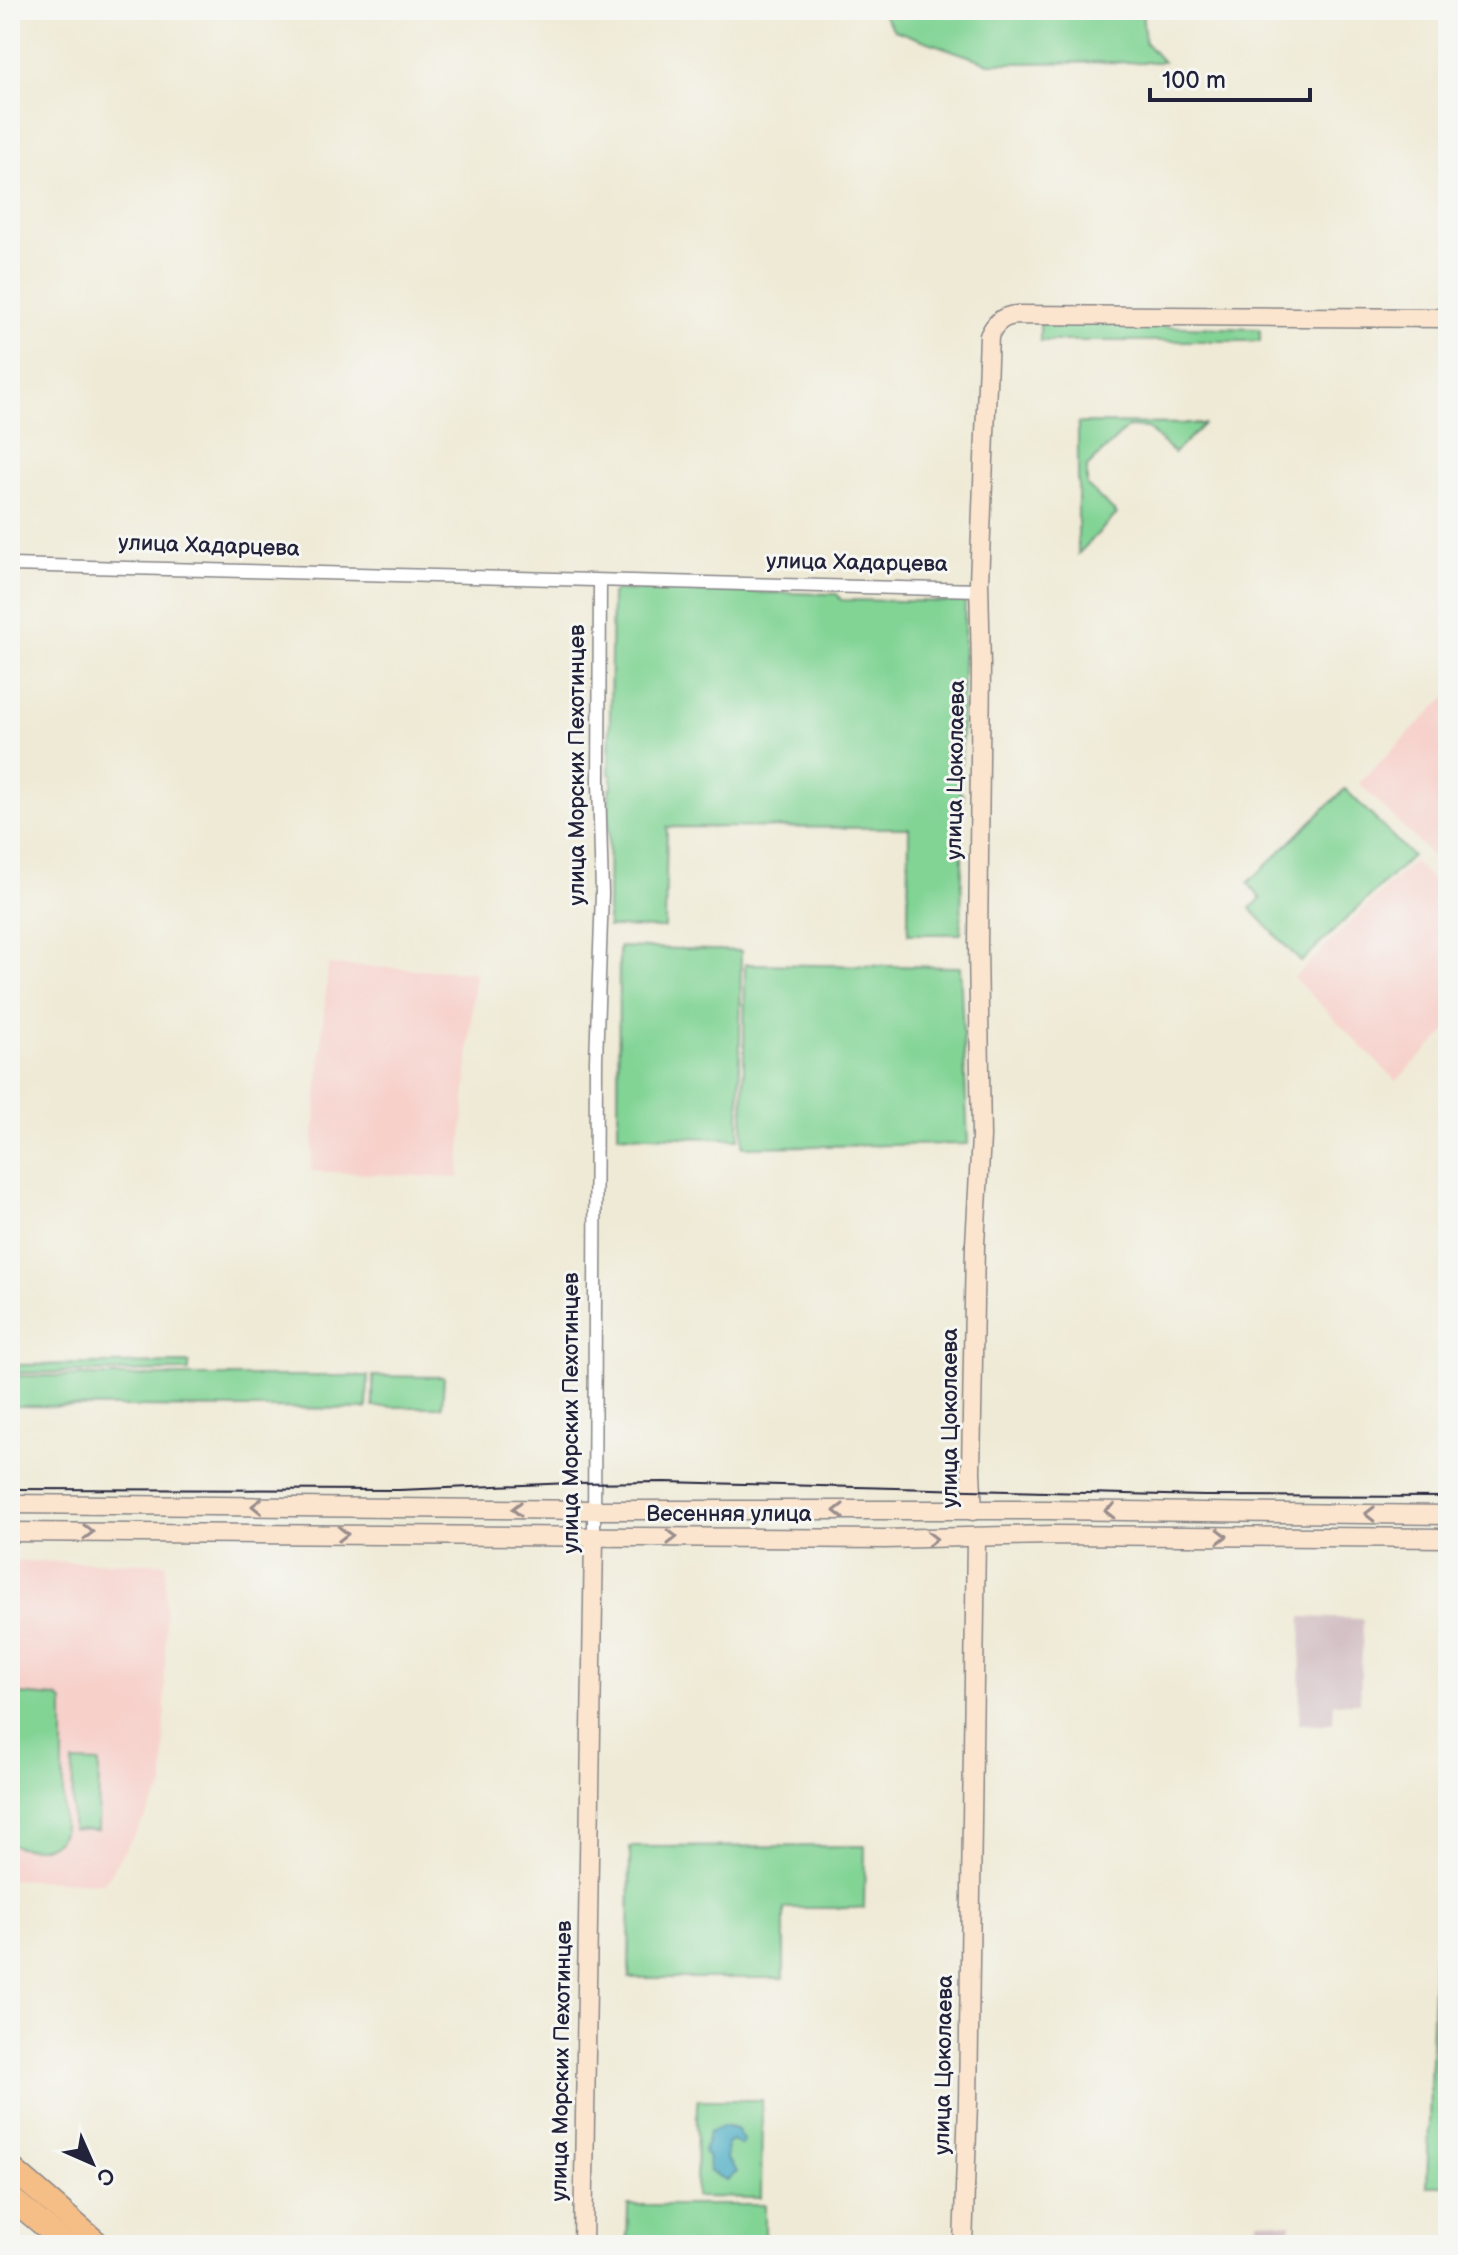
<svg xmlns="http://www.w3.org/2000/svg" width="1458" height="2255" font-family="'Balsamiq Sans',sans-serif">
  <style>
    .built { fill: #f7d0ca }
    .industrial { fill: #d2bec2 }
    .green { fill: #82d495; stroke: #527b68; stroke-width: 2 }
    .water { fill: #42a9c2; stroke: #32667e; stroke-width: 2 }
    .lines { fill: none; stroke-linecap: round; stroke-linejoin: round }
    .street-casing { stroke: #888688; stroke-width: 15 }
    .secondary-casing { stroke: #888688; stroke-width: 21 }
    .highway-casing { stroke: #888688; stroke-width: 25 }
    .street { stroke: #fff; stroke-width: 12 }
    .secondary { stroke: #fbe5cf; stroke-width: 18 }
    .highway { stroke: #f6be87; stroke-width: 22 }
    .tram { stroke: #22223b; stroke-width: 2 }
    .oneway { stroke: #998d8c }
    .labels { text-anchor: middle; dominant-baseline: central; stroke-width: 6; stroke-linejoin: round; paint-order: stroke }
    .street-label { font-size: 22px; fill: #22223b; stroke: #f6f6f2 }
  </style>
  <rect width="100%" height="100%" fill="#f6f6f2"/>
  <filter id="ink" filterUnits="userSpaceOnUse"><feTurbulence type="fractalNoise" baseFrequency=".0125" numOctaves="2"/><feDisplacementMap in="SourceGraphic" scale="16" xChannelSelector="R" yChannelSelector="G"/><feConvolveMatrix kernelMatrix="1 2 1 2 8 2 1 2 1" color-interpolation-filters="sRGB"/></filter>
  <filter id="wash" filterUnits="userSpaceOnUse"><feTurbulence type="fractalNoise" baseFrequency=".006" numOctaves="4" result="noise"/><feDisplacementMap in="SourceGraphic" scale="32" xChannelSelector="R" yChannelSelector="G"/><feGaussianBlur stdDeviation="1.8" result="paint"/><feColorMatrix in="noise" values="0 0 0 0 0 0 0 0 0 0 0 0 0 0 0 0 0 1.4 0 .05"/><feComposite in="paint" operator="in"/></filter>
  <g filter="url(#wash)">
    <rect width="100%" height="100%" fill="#efead5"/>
    <g class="built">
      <path d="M 1448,695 L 1448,846 L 1435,859 L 1359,783 Z"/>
      <path d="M 1413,861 L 1448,896 L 1448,1030 L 1396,1081 L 1294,978 Z"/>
      <path d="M 328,965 L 475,972 L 459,1178 L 311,1171 Z"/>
      <path d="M 10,1561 L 166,1563 L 164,1787 L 104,1883 L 10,1879 Z"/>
    </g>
    <g class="industrial">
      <path d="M 1302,1617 L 1363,1619 L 1360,1703 L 1334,1703 L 1333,1724 L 1299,1724 Z"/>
      <path d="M 1257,2220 L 1290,2224 L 1289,2245 L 1256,2245 Z"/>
    </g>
    <g class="green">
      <path d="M 880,10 L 1142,10 L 1145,42 L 1163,62 L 988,63 L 894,30 Z"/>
      <path d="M 1040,323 L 1260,329 L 1260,341 L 1040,341 Z"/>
      <path d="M 1078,423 L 1204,424 L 1174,453 L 1147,428 L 1128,427 L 1087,467 L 1087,486 L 1117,514 L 1078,554 Z"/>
      <path d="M 617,590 L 837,594 L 841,600 L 965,602 L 960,794 L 963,795 L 961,934 L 908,934 L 909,828 L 667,827 L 665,928 L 608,927 L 609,789 L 612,788 L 612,775 L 609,774 L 612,594 Z"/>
      <path d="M 1345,789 L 1412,856 L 1301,962 L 1250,908 L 1261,899 L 1248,883 Z"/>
      <path d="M 619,947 L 741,951 L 739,1139 L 618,1135 Z"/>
      <path d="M 745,964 L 960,967 L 968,1144 L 743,1147 Z"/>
      <path d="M 189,1363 L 189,1371 L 11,1373 L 11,1365 Z"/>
      <path d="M 10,1376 L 368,1376 L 367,1409 L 10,1406 Z"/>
      <path d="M 373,1376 L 444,1377 L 442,1407 L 373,1407 Z"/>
      <path d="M 18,1694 L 57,1697 L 63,1702 L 63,1832 C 56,1849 25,1853 10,1843 L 10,1698 Z"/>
      <path d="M 73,1762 L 99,1763 L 98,1830 L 72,1829 Z"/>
      <path d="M 865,1846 L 864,1908 L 784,1908 L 784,1978 L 629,1978 L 630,1847 Z"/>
      <path d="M 1448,1954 L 1448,2186 L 1427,2186 L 1434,1957 Z"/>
      <path d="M 697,2100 L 762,2100 L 761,2198 L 696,2197 Z"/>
      <path d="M 628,2205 L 765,2205 L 765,2245 L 627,2245 Z"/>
    </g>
    <path class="water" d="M 723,2126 L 736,2129 L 744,2141 L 741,2145 L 732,2141 L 727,2144 L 726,2159 L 737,2172 L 727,2180 L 709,2171 L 708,2158 L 704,2151 L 709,2132 Z"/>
  </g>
  <g filter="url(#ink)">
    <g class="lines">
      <g class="street-casing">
        <g id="street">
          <path d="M 10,565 L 979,590"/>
          <path d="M 594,1537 L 596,1060 L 602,894 L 599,783 L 600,581"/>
        </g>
      </g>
      <g class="secondary-casing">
        <g id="secondary">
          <path d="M 10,1504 L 595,1510 L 1049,1510 L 1448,1515"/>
          <path d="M 973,1511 L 971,1472 L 975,1244 L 981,1137 L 978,946 L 981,666 L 979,582 L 989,336 C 995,323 1002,316 1017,315 L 1448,318"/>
          <path d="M 10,1532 L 885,1539 L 1052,1535 L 1448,1538"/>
          <path d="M 583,2245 L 594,1537"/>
          <path d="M 963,2245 L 968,2103 L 976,1538"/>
        </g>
      </g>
      <g class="highway-casing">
        <g id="highway">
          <path d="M 10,2167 L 100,2245"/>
          <path d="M 10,2197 L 67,2245"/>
        </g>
      </g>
      <use href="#street" class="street"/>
      <use href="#secondary" class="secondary"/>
      <use href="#highway" class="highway"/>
      <path class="tram" d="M 10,1489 L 399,1490 L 571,1483 L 665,1482 L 1204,1496 L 1448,1497"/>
    </g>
    <defs><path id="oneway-chevron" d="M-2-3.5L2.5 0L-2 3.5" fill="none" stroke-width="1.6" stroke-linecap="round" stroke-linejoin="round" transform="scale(2)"/></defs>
    <g class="oneway">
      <use href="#oneway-chevron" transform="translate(257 1506) rotate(-179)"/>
      <use href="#oneway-chevron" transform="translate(517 1509) rotate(-179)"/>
      <use href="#oneway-chevron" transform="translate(839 1511) rotate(-180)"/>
      <use href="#oneway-chevron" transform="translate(1110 1511) rotate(-179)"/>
      <use href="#oneway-chevron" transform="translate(1370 1514) rotate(-179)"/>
      <use href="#oneway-chevron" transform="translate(88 1532)"/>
      <use href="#oneway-chevron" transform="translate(343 1534) rotate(1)"/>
      <use href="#oneway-chevron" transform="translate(1222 1536)"/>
      <use href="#oneway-chevron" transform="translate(672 1537)"/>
      <use href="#oneway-chevron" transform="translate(932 1539) rotate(-1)"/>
    </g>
  </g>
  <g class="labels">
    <g class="street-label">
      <text transform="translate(209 546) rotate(2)">улица Хадарцева</text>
      <text transform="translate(857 563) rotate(1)">улица Хадарцева</text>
      <text transform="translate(577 765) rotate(-90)">улица Морских Пехотинцев</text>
      <text transform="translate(956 770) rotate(-89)">улица Цоколаева</text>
      <text transform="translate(571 1413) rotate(-90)">улица Морских Пехотинцев</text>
      <text transform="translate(950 1418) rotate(-90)">улица Цоколаева</text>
      <text x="729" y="1514">Весенняя улица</text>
      <text transform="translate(562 2061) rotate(-89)">улица Морских Пехотинцев</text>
      <text transform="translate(944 2065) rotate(-89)">улица Цоколаева</text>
    </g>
  </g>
  <rect width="1458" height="2255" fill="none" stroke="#f6f6f2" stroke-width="40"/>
  <g transform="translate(92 2163) rotate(135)" stroke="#f6f6f2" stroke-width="6" paint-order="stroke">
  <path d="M0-6L14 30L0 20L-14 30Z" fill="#22223b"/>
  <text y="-12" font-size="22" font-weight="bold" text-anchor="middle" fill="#22223b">С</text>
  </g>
  <path d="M1150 88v12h160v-12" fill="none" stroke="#22223b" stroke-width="4"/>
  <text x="1162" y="88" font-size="24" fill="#22223b" stroke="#f6f6f2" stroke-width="6" paint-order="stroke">100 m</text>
</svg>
